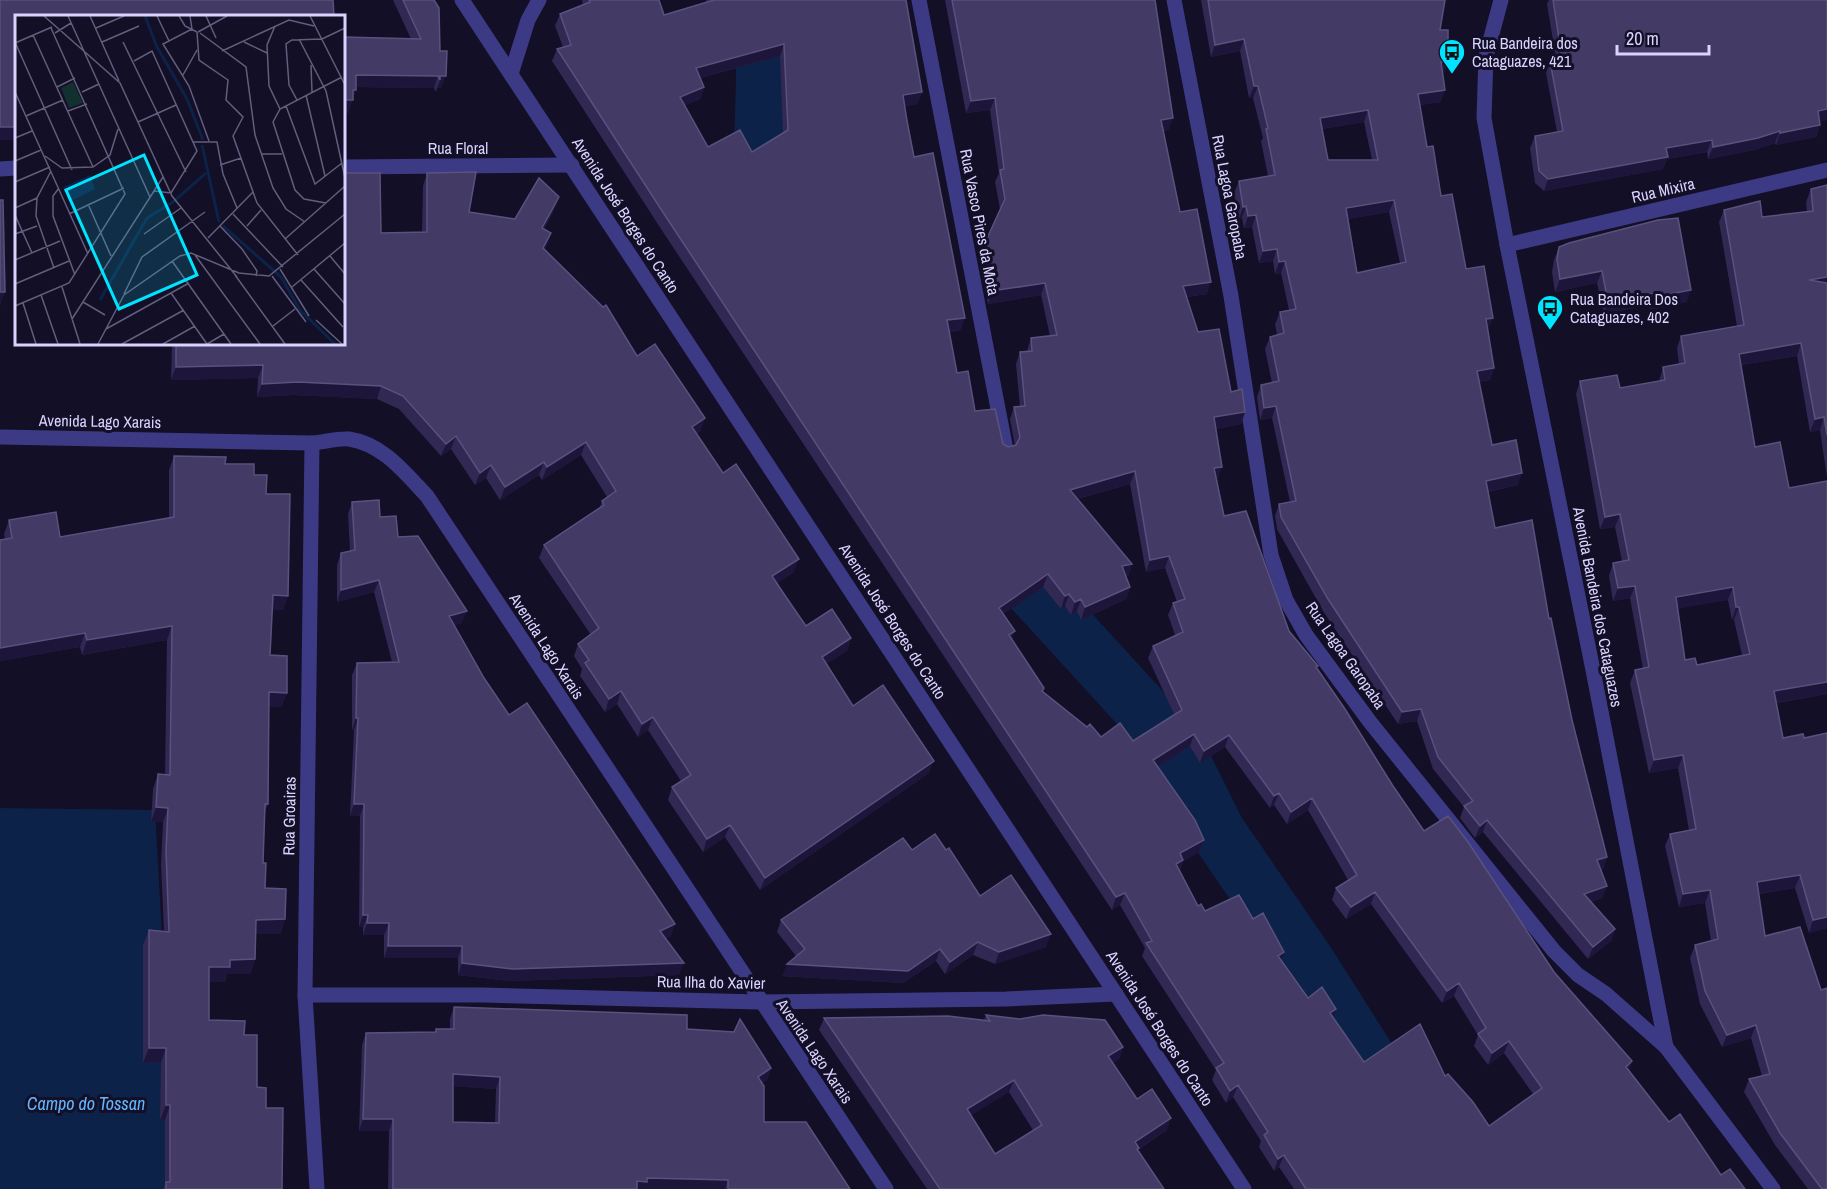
<svg xmlns="http://www.w3.org/2000/svg" width="1827" height="1189" font-family="'Archivo Narrow',sans-serif">
  <style>
    .water { fill: #0c2248 }
    .lines { fill: none; stroke-linecap: round; stroke-linejoin: round }
    .river { stroke: #0c2248; stroke-width: 56 }
    .minor { stroke: #3d3a85; stroke-width: 15 }
    .wall { fill: #312854; fill-rule: evenodd }
    .shaded-wall { fill: #1d163a }
    .building { fill: #433a66; stroke: #5a527e; stroke-width: 1.5; fill-rule: evenodd }
    .labels { text-anchor: middle; dominant-baseline: central; stroke-width: 6; stroke-linejoin: round; paint-order: stroke }
    .poi-label { font-size: 16px; fill: #d9d4ff; stroke: #130f26; text-anchor: start }
    .street-label { font-size: 16px; fill: #d9d4ff; stroke: #130f26 }
    .water-label { font-size: 18px; font-style: italic; fill: #62b6ff; stroke: #130f26 }
    .inset-river { fill: none; stroke: #0c2248; stroke-width: 3 }
    .inset-road { fill: none; stroke: #625e7d; stroke-width: 1.5 }
    .view { fill: #00e5ff; fill-opacity: 0.15; stroke: #00e5ff; stroke-width: 3 }
    .inset-edge { fill: none; stroke: #d9d4ff; stroke-width: 3 }
  </style>
  <rect width="100%" height="100%" fill="#130f26"/>
  <path class="water" d="M 0,808 L 155,810 L 176,1189 L 0,1189 Z"/>
  <g class="lines">
    <g class="river">
      <path d="M 762,0 L 764,77 L 762,150 L 779,220"/>
      <path d="M 984,537 L 1175,746 L 1217,831 L 1307,962 L 1390,1093 L 1473,1189"/>
    </g>
    <g class="minor">
      <path d="M 462,0 L 1244,1189"/>
      <path d="M 919,0 L 1006,450"/>
      <path d="M 1174,0 L 1231,296 L 1271,555 L 1286,600 L 1306,635 L 1370,722 L 1554,951 L 1578,975 L 1606,994 L 1666,1047"/>
      <path d="M 1501,0 L 1486,56 L 1484,118 L 1507,245 L 1593,670 L 1666,1047 L 1773,1189"/>
      <path d="M 511,74 L 528,20 L 539,0"/>
      <path d="M 344,167 L 572,165"/>
      <path d="M 0,169 L 16,168"/>
      <path d="M 1507,245 L 1827,170"/>
      <path d="M 0,437 L 312,443 C 324,442 338,438 349,439 C 383,444 405,473 427,496 L 886,1189"/>
      <path d="M 312,443 L 305,995 L 317,1189"/>
      <path d="M 305,995 L 483,995 L 760,1002 L 1006,999 L 1116,994"/>
    </g>
  </g>
  <g class="wall">
    <path d="M 393,0 L 434,0 L 440,51 L 441,88 L 437,88 L 436,92 L 434,88 L 356,87 L 356,90 L 348,113 L 344,37 L 411,39 Z"/>
    <path d="M 582,0 L 659,0 L 664,15 L 707,2 L 706,0 L 906,0 L 922,92 L 917,104 L 905,106 L 914,157 L 961,330 L 949,332 L 957,373 L 975,411 L 1003,444 L 1008,447 L 1015,446 L 1010,419 L 1014,407 L 1020,407 L 1016,364 L 1020,352 L 1027,351 L 1031,338 L 1050,336 L 1041,295 L 988,304 L 979,259 L 1000,209 L 995,182 L 999,173 L 990,110 L 966,113 L 945,0 L 1155,0 L 1173,118 L 1168,130 L 1163,131 L 1180,212 L 1207,294 L 1186,297 L 1198,332 L 1231,392 L 1245,412 L 1241,424 L 1216,429 L 1218,479 L 1217,479 L 1224,516 L 1289,631 L 1318,666 L 1316,669 L 1393,786 L 1424,831 L 1554,972 L 1632,1061 L 1629,1071 L 1669,1122 L 1721,1175 L 1745,1189 L 1294,1189 L 1279,1167 L 1274,1171 L 1259,1147 L 1261,1141 L 1233,1097 L 1226,1103 L 1212,1080 L 1216,1070 L 1142,956 L 1145,948 L 1120,905 L 1112,910 L 663,232 L 552,61 L 557,49 L 563,47 L 555,26 L 560,14 L 583,5 ZM 780,56 L 783,133 L 752,152 L 708,147 L 684,106 L 700,99 L 704,87 L 700,78 ZM 1130,484 L 1146,572 L 1165,568 L 1177,602 L 1173,603 L 1168,615 L 1175,635 L 1153,646 L 1148,658 L 1174,714 L 1133,741 L 1101,737 L 1043,692 L 1044,688 L 1012,639 L 1003,614 L 1043,587 L 1061,609 L 1065,606 L 1071,615 L 1077,611 L 1081,620 L 1126,599 L 1130,587 L 1126,576 L 1128,576 L 1132,564 L 1077,499 ZM 1190,746 L 1200,763 L 1225,747 L 1270,808 L 1274,805 L 1287,824 L 1308,810 L 1348,880 L 1336,888 L 1332,900 L 1346,919 L 1371,904 L 1442,1003 L 1454,996 L 1478,1035 L 1474,1046 L 1488,1065 L 1504,1053 L 1533,1094 L 1489,1126 L 1445,1076 L 1364,1062 L 1333,1018 L 1308,998 L 1253,919 L 1205,911 L 1198,906 L 1180,870 L 1183,861 L 1199,852 L 1204,840 L 1157,767 Z"/>
    <path d="M 1201,0 L 1445,0 L 1440,30 L 1448,61 L 1444,73 L 1442,73 L 1441,102 L 1420,105 L 1427,147 L 1441,196 L 1466,269 L 1488,330 L 1494,368 L 1490,380 L 1479,382 L 1492,445 L 1518,485 L 1488,492 L 1495,528 L 1549,619 L 1572,720 L 1607,857 L 1603,869 L 1601,870 L 1607,886 L 1602,898 L 1591,902 L 1615,929 L 1611,941 L 1588,959 L 1483,832 L 1475,838 L 1460,818 L 1464,807 L 1433,769 L 1417,721 L 1398,724 L 1323,611 L 1277,529 L 1275,516 L 1279,504 L 1290,502 L 1272,418 L 1260,420 L 1257,397 L 1261,385 L 1272,383 L 1265,349 L 1270,337 L 1277,335 L 1275,324 L 1280,312 L 1289,310 L 1281,273 L 1275,274 L 1273,261 L 1259,263 L 1252,227 L 1244,228 L 1242,218 L 1239,219 L 1234,193 L 1239,181 L 1268,176 L 1261,141 L 1263,138 L 1253,98 L 1249,98 L 1240,51 L 1211,57 ZM 1364,122 L 1372,160 L 1328,160 L 1322,129 ZM 1389,212 L 1400,263 L 1357,273 L 1348,219 Z"/>
    <path d="M 1549,0 L 1827,0 L 1827,120 L 1820,121 L 1820,125 L 1816,137 L 1776,145 L 1775,143 L 1754,150 L 1708,159 L 1707,152 L 1667,159 L 1663,169 L 1544,191 L 1535,183 L 1530,148 L 1535,136 L 1557,132 L 1546,73 L 1550,61 L 1556,59 L 1547,4 Z"/>
    <path d="M 427,173 L 469,212 L 515,219 L 554,210 L 544,229 L 551,233 L 545,249 L 637,356 L 705,418 L 700,431 L 696,434 L 723,473 L 794,572 L 777,583 L 806,626 L 851,638 L 847,651 L 826,664 L 853,706 L 929,773 L 760,890 L 725,837 L 703,852 L 668,800 L 672,787 L 681,781 L 648,730 L 638,737 L 617,704 L 605,712 L 580,676 L 582,669 L 574,656 L 578,644 L 591,635 L 539,558 L 544,545 L 599,509 L 602,501 L 607,497 L 581,455 L 542,480 L 539,475 L 500,500 L 486,478 L 475,485 L 451,449 L 441,456 L 399,409 L 377,399 L 293,395 L 257,397 L 258,378 L 171,380 L 172,344 L 344,344 L 381,233 L 422,232 L 423,186 Z"/>
    <path d="M 1827,185 L 1827,478 L 1820,430 L 1810,432 L 1797,356 L 1741,365 L 1755,447 L 1827,694 L 1776,703 L 1783,738 L 1827,928 L 1809,933 L 1795,888 L 1759,894 L 1765,936 L 1827,1189 L 1808,1189 L 1775,1145 L 1744,1092 L 1749,1079 L 1762,1076 L 1751,1038 L 1722,1047 L 1700,1004 L 1690,958 L 1695,945 L 1711,941 L 1705,903 L 1679,907 L 1665,846 L 1670,834 L 1689,830 L 1678,768 L 1649,773 L 1630,683 L 1635,670 L 1643,669 L 1630,598 L 1613,601 L 1609,576 L 1613,563 L 1622,561 L 1615,527 L 1600,529 L 1576,394 L 1580,381 L 1620,388 L 1659,381 L 1663,367 L 1679,364 L 1677,348 L 1681,336 L 1737,326 L 1719,222 L 1724,210 L 1762,217 L 1807,212 L 1806,202 L 1811,189 ZM 1728,600 L 1732,620 L 1734,620 L 1742,655 L 1697,665 L 1685,660 L 1678,608 Z"/>
    <path d="M 1559,247 L 1687,302 L 1650,310 L 1649,305 L 1604,314 L 1597,283 L 1555,292 L 1552,272 L 1554,260 Z"/>
    <path d="M 174,456 L 225,464 L 254,475 L 266,494 L 288,596 L 283,610 L 272,610 L 270,655 L 287,693 L 281,707 L 269,707 L 268,804 L 264,813 L 263,863 L 265,888 L 285,919 L 280,934 L 256,934 L 255,959 L 250,974 L 227,974 L 225,982 L 209,982 L 209,1020 L 244,1035 L 257,1087 L 266,1108 L 282,1189 L 163,1189 L 165,1184 L 165,1120 L 160,1120 L 161,1062 L 143,1063 L 143,945 L 149,930 L 164,931 L 161,865 L 163,822 L 151,822 L 153,789 L 158,774 L 165,775 L 167,640 L 82,655 L 80,647 L 0,661 L 0,540 L 5,539 L 4,534 L 9,520 L 60,537 L 169,518 L 169,470 Z"/>
    <path d="M 352,502 L 380,517 L 398,537 L 462,623 L 454,625 L 484,678 L 509,715 L 671,936 L 666,938 L 679,975 L 509,981 L 458,975 L 458,958 L 384,958 L 384,935 L 363,935 L 363,927 L 359,927 L 360,816 L 350,816 L 354,730 L 352,730 L 352,675 L 357,663 L 392,662 L 374,592 L 337,602 L 337,565 L 341,553 L 350,551 L 348,514 Z"/>
    <path d="M 912,850 L 980,896 L 1046,947 L 995,964 L 973,955 L 945,974 L 936,961 L 903,983 L 782,976 L 796,956 L 777,932 L 781,920 Z"/>
    <path d="M 454,1007 L 687,1029 L 771,1068 L 767,1080 L 762,1083 L 764,1122 L 850,1189 L 388,1189 L 389,1131 L 359,1131 L 362,1045 L 366,1033 L 435,1032 L 436,1029 L 450,1029 L 450,1019 ZM 453,1086 L 496,1089 L 495,1123 L 453,1122 Z"/>
    <path d="M 986,1015 L 1123,1047 L 1119,1059 L 1113,1063 L 1137,1099 L 1167,1130 L 1138,1150 L 1164,1189 L 927,1189 L 819,1030 L 824,1018 L 984,1020 ZM 1009,1092 L 1033,1130 L 995,1154 L 971,1115 Z"/>
  </g>
  <g class="shaded-wall">
    <path d="M 1244,39 L 1240,51 L 1211,57 L 1215,45 Z"/>
    <path d="M 784,44 L 780,56 L 692,80 L 696,68 Z"/>
    <path d="M 1448,61 L 1444,73 L 1436,74 L 1441,62 Z"/>
    <path d="M 356,75 L 438,76 L 434,88 L 351,87 Z"/>
    <path d="M 440,76 L 446,76 L 441,88 L 437,88 L 440,80 Z"/>
    <path d="M 1254,86 L 1258,86 L 1253,98 L 1249,98 Z"/>
    <path d="M 704,87 L 700,99 L 675,110 L 680,97 Z"/>
    <path d="M 353,90 L 356,90 L 348,113 L 344,113 L 344,100 Z"/>
    <path d="M 1445,90 L 1441,102 L 1414,106 L 1418,94 Z"/>
    <path d="M 922,92 L 917,104 L 899,108 L 903,95 Z"/>
    <path d="M 995,98 L 990,110 L 966,113 L 971,101 Z"/>
    <path d="M 1827,109 L 1827,120 L 1813,123 L 1818,111 Z"/>
    <path d="M 1368,110 L 1364,122 L 1315,130 L 1320,118 Z"/>
    <path d="M 1173,118 L 1168,130 L 1156,132 L 1161,120 Z"/>
    <path d="M 1820,125 L 1816,137 L 1776,145 L 1780,133 Z"/>
    <rect x="0" y="127" width="16" height="13"/>
    <path d="M 1780,131 L 1775,143 L 1754,150 L 1708,159 L 1713,147 Z"/>
    <path d="M 1712,140 L 1707,152 L 1667,159 L 1663,169 L 1544,191 L 1548,179 L 1666,148 Z"/>
    <path d="M 559,197 L 554,210 L 537,241 L 542,228 Z"/>
    <path d="M 1394,200 L 1389,212 L 1342,220 L 1346,208 Z"/>
    <path d="M 1246,206 L 1242,218 L 1239,219 L 1243,207 Z"/>
    <path d="M 1256,215 L 1252,227 L 1244,228 L 1248,216 Z"/>
    <path d="M 551,233 L 547,246 L 538,260 L 543,248 Z"/>
    <path d="M 1277,249 L 1273,261 L 1259,263 L 1263,251 Z"/>
    <path d="M 1285,261 L 1281,273 L 1275,274 L 1279,262 Z"/>
    <path d="M 1602,271 L 1597,283 L 1555,292 L 1560,279 Z"/>
    <path d="M 1827,277 L 1827,288 L 1809,280 Z"/>
    <path d="M 1211,282 L 1207,294 L 1178,298 L 1183,286 Z"/>
    <path d="M 1045,283 L 1041,295 L 988,304 L 992,291 Z"/>
    <path d="M 1691,290 L 1687,302 L 1650,310 L 1655,297 Z"/>
    <path d="M 0,292 L 5,292 L 0,306 Z"/>
    <path d="M 1654,293 L 1649,305 L 1604,314 L 1608,302 Z"/>
    <path d="M 965,318 L 961,330 L 942,332 L 947,320 Z"/>
    <path d="M 1493,318 L 1488,330 L 1481,331 L 1486,319 Z"/>
    <path d="M 1801,343 L 1797,356 L 1734,366 L 1739,354 Z"/>
    <path d="M 263,365 L 258,378 L 171,380 L 176,367 Z"/>
    <path d="M 1494,368 L 1490,380 L 1473,383 L 1477,371 Z"/>
    <path d="M 298,382 L 381,386 L 377,399 L 293,395 L 257,397 L 262,384 Z"/>
    <path d="M 1276,406 L 1272,418 L 1260,420 L 1264,408 Z"/>
    <path d="M 1245,412 L 1241,424 L 1210,430 L 1214,417 Z"/>
    <path d="M 1824,417 L 1820,430 L 1810,432 L 1815,419 Z"/>
    <path d="M 705,418 L 700,431 L 687,440 L 692,427 Z"/>
    <path d="M 456,436 L 451,449 L 441,456 L 446,444 Z"/>
    <path d="M 586,442 L 581,455 L 542,480 L 547,467 Z"/>
    <path d="M 544,462 L 539,475 L 500,500 L 505,487 Z"/>
    <path d="M 491,465 L 486,478 L 475,485 L 480,473 Z"/>
    <path d="M 1222,467 L 1218,479 L 1210,480 L 1214,468 Z"/>
    <path d="M 1135,471 L 1130,484 L 1065,502 L 1070,490 Z"/>
    <path d="M 1522,473 L 1518,485 L 1481,493 L 1486,481 Z"/>
    <path d="M 1620,514 L 1615,527 L 1600,529 L 1605,517 Z"/>
    <path d="M 1169,556 L 1165,568 L 1146,572 L 1150,560 Z"/>
    <path d="M 799,559 L 794,572 L 768,589 L 772,576 Z"/>
    <path d="M 1132,564 L 1128,576 L 1118,578 L 1122,566 Z"/>
    <path d="M 1048,574 L 1043,587 L 995,620 L 999,608 Z"/>
    <path d="M 379,580 L 374,592 L 337,602 L 341,590 Z"/>
    <path d="M 1635,586 L 1630,598 L 1613,601 L 1618,588 Z"/>
    <path d="M 1130,587 L 1126,599 L 1081,620 L 1085,607 Z"/>
    <path d="M 1733,587 L 1728,600 L 1671,610 L 1676,597 Z"/>
    <path d="M 1069,594 L 1065,606 L 1061,609 L 1065,596 Z"/>
    <path d="M 273,595 L 288,596 L 283,610 L 267,610 Z"/>
    <path d="M 1081,599 L 1077,611 L 1071,615 L 1075,602 Z"/>
    <path d="M 1736,607 L 1739,607 L 1734,620 L 1732,620 Z"/>
    <path d="M 467,611 L 462,623 L 445,628 L 449,616 Z"/>
    <path d="M 172,626 L 167,640 L 82,655 L 87,640 Z"/>
    <path d="M 1015,631 L 1011,644 L 1009,635 Z"/>
    <path d="M 85,633 L 80,647 L 0,661 L 0,648 Z"/>
    <path d="M 851,638 L 847,651 L 817,670 L 822,657 Z"/>
    <path d="M 1827,682 L 1827,694 L 1769,704 L 1774,691 Z"/>
    <path d="M 621,691 L 617,704 L 605,712 L 609,699 Z"/>
    <path d="M 269,692 L 287,693 L 281,707 L 264,707 Z"/>
    <path d="M 1421,709 L 1417,721 L 1398,724 L 1402,712 Z"/>
    <path d="M 653,717 L 648,730 L 638,737 L 642,724 Z"/>
    <path d="M 356,718 L 358,718 L 354,730 L 352,730 Z"/>
    <path d="M 1194,734 L 1190,746 L 1148,773 L 1153,760 Z"/>
    <path d="M 1229,735 L 1225,747 L 1200,763 L 1204,751 Z"/>
    <path d="M 1683,755 L 1678,768 L 1649,773 L 1654,760 Z"/>
    <path d="M 934,761 L 929,773 L 760,890 L 765,878 Z"/>
    <path d="M 1279,793 L 1274,805 L 1270,808 L 1274,796 Z"/>
    <path d="M 1312,798 L 1308,810 L 1287,824 L 1291,812 Z"/>
    <path d="M 354,804 L 364,804 L 360,816 L 350,816 Z"/>
    <path d="M 156,807 L 168,808 L 163,822 L 151,822 Z"/>
    <path d="M 1487,820 L 1483,832 L 1475,838 L 1480,826 Z"/>
    <path d="M 730,825 L 725,837 L 703,852 L 707,839 Z"/>
    <path d="M 1204,840 L 1199,852 L 1183,861 L 1179,872 L 1172,876 L 1180,853 Z"/>
    <path d="M 1607,857 L 1603,869 L 1593,872 L 1597,860 Z"/>
    <path d="M 1800,875 L 1795,888 L 1752,895 L 1757,882 Z"/>
    <path d="M 1607,886 L 1602,898 L 1579,906 L 1584,894 Z"/>
    <path d="M 1710,890 L 1705,903 L 1679,907 L 1683,894 Z"/>
    <path d="M 1375,892 L 1371,904 L 1346,919 L 1351,907 Z"/>
    <path d="M 1125,893 L 1120,905 L 1112,910 L 1116,897 Z"/>
    <path d="M 363,915 L 368,915 L 363,927 L 359,927 Z"/>
    <path d="M 1827,917 L 1827,928 L 1809,933 L 1813,920 Z"/>
    <path d="M 285,919 L 280,934 L 251,934 L 256,920 Z"/>
    <path d="M 367,923 L 389,923 L 384,935 L 363,935 Z"/>
    <path d="M 675,924 L 671,936 L 656,942 L 660,931 Z"/>
    <path d="M 1615,929 L 1611,941 L 1588,959 L 1593,947 Z"/>
    <path d="M 1051,934 L 1046,947 L 995,964 L 999,952 Z"/>
    <path d="M 978,942 L 973,955 L 945,974 L 950,962 Z"/>
    <path d="M 388,946 L 462,946 L 458,958 L 384,958 Z"/>
    <path d="M 940,949 L 936,961 L 903,983 L 782,976 L 787,964 Z"/>
    <path d="M 1284,952 L 1280,964 L 1278,956 Z"/>
    <path d="M 255,959 L 250,974 L 227,974 L 225,982 L 204,982 L 209,967 L 230,960 Z"/>
    <path d="M 462,963 L 684,963 L 679,975 L 509,981 L 458,975 Z"/>
    <path d="M 1459,983 L 1454,996 L 1442,1003 L 1447,991 Z"/>
    <path d="M 1336,1009 L 1332,1021 L 1330,1013 Z"/>
    <path d="M 1756,1025 L 1751,1038 L 1722,1047 L 1727,1035 Z"/>
    <path d="M 1509,1041 L 1504,1053 L 1488,1065 L 1492,1053 Z"/>
    <path d="M 1123,1047 L 1119,1059 L 1104,1068 L 1108,1056 Z"/>
    <path d="M 149,1048 L 166,1048 L 161,1062 L 143,1063 Z"/>
    <path d="M 1632,1061 L 1628,1074 L 1626,1067 Z"/>
    <path d="M 771,1068 L 767,1080 L 753,1089 L 758,1077 Z"/>
    <path d="M 453,1074 L 500,1077 L 496,1089 L 449,1086 Z"/>
    <path d="M 1014,1080 L 1009,1092 L 962,1121 L 967,1109 Z"/>
    <path d="M 1238,1085 L 1233,1097 L 1226,1103 L 1230,1091 Z"/>
    <path d="M 166,1105 L 170,1105 L 165,1120 L 160,1120 Z"/>
    <path d="M 1171,1118 L 1167,1130 L 1139,1149 L 1135,1160 L 1135,1142 Z"/>
    <path d="M 363,1119 L 393,1119 L 389,1131 L 359,1131 Z"/>
    <path d="M 1284,1155 L 1279,1167 L 1274,1171 L 1278,1159 Z"/>
    <path d="M 647,1178 L 728,1180 L 725,1189 L 634,1189 L 637,1181 Z"/>
  </g>
  <g class="building">
    <path d="M 0,0 L 333,0 L 334,16 L 16,16 L 16,127 L 0,127 Z"/>
    <path d="M 403,0 L 434,0 L 439,8 L 440,51 L 447,51 L 446,76 L 440,76 L 440,80 L 438,76 L 356,75 L 356,90 L 353,90 L 353,100 L 344,100 L 344,37 L 421,39 Z"/>
    <path d="M 589,0 L 659,0 L 664,15 L 714,0 L 906,0 L 922,92 L 903,95 L 907,121 L 914,157 L 933,153 L 965,318 L 947,320 L 957,373 L 968,371 L 975,411 L 995,409 L 1003,444 L 1008,447 L 1016,445 L 1020,437 L 1014,407 L 1025,406 L 1020,352 L 1032,351 L 1031,338 L 1057,335 L 1045,283 L 992,291 L 983,247 L 1005,199 L 1000,170 L 1004,169 L 995,98 L 971,101 L 952,0 L 1155,0 L 1173,118 L 1161,120 L 1180,212 L 1197,209 L 1211,282 L 1183,286 L 1198,332 L 1219,329 L 1231,392 L 1242,389 L 1245,412 L 1214,417 L 1222,467 L 1214,468 L 1224,516 L 1246,511 L 1289,631 L 1318,666 L 1316,667 L 1345,709 L 1393,786 L 1424,831 L 1448,816 L 1468,842 L 1554,972 L 1632,1061 L 1626,1067 L 1669,1122 L 1680,1114 L 1721,1175 L 1730,1169 L 1745,1189 L 1306,1189 L 1284,1155 L 1278,1159 L 1264,1135 L 1268,1132 L 1238,1085 L 1230,1091 L 1216,1068 L 1224,1063 L 1146,943 L 1152,941 L 1125,893 L 1116,897 L 668,220 L 557,49 L 571,45 L 560,14 L 590,2 ZM 784,44 L 788,130 L 752,152 L 740,130 L 708,147 L 680,97 L 704,87 L 696,68 ZM 1135,471 L 1150,560 L 1169,556 L 1185,599 L 1173,603 L 1183,632 L 1153,646 L 1182,710 L 1133,741 L 1120,723 L 1101,737 L 1090,724 L 1087,727 L 1042,691 L 1044,688 L 1009,635 L 1015,631 L 999,608 L 1048,574 L 1065,596 L 1069,594 L 1075,602 L 1081,599 L 1085,607 L 1130,587 L 1122,566 L 1132,564 L 1070,490 ZM 1194,734 L 1204,751 L 1229,735 L 1274,796 L 1279,793 L 1291,812 L 1312,798 L 1357,875 L 1336,888 L 1351,907 L 1375,892 L 1447,991 L 1459,983 L 1486,1028 L 1478,1034 L 1492,1053 L 1509,1041 L 1542,1088 L 1489,1126 L 1473,1102 L 1448,1074 L 1445,1076 L 1420,1024 L 1364,1062 L 1330,1013 L 1336,1009 L 1322,987 L 1308,998 L 1278,956 L 1284,952 L 1263,913 L 1253,919 L 1239,895 L 1205,911 L 1201,904 L 1198,906 L 1176,864 L 1183,860 L 1180,853 L 1204,840 L 1195,820 L 1153,760 Z"/>
    <path d="M 1208,0 L 1445,0 L 1440,30 L 1448,30 L 1448,61 L 1441,62 L 1445,90 L 1418,94 L 1427,147 L 1433,146 L 1441,196 L 1452,194 L 1466,269 L 1484,266 L 1493,318 L 1486,319 L 1494,368 L 1477,371 L 1492,445 L 1516,440 L 1522,473 L 1486,481 L 1495,528 L 1532,520 L 1549,619 L 1551,618 L 1572,720 L 1607,857 L 1597,860 L 1607,886 L 1584,894 L 1615,929 L 1593,947 L 1487,820 L 1480,826 L 1464,806 L 1473,801 L 1438,757 L 1421,709 L 1402,712 L 1328,599 L 1281,517 L 1279,504 L 1296,501 L 1276,406 L 1264,408 L 1261,385 L 1279,381 L 1270,337 L 1284,333 L 1280,312 L 1296,309 L 1285,261 L 1279,262 L 1277,249 L 1263,251 L 1256,215 L 1248,216 L 1246,206 L 1243,207 L 1239,181 L 1275,175 L 1266,129 L 1268,128 L 1258,86 L 1254,86 L 1244,39 L 1215,45 ZM 1368,110 L 1378,160 L 1328,160 L 1320,118 ZM 1394,200 L 1406,262 L 1357,273 L 1346,208 Z"/>
    <path d="M 1553,0 L 1827,0 L 1827,109 L 1818,111 L 1820,125 L 1780,133 L 1780,131 L 1758,138 L 1713,147 L 1712,140 L 1666,148 L 1668,157 L 1548,179 L 1539,171 L 1535,136 L 1563,131 L 1550,61 L 1562,58 Z"/>
    <path d="M 476,172 L 469,212 L 515,219 L 539,178 L 559,197 L 542,228 L 551,233 L 543,248 L 603,307 L 606,305 L 637,356 L 655,344 L 705,418 L 692,427 L 723,473 L 736,464 L 799,559 L 772,576 L 786,597 L 806,626 L 832,609 L 851,638 L 822,657 L 853,706 L 883,685 L 934,761 L 765,878 L 730,825 L 707,839 L 672,787 L 691,775 L 653,717 L 642,724 L 621,691 L 609,699 L 585,663 L 589,660 L 578,644 L 599,628 L 544,545 L 604,505 L 602,501 L 616,491 L 586,442 L 547,467 L 544,462 L 505,487 L 491,465 L 480,473 L 456,436 L 446,444 L 403,396 L 381,386 L 298,382 L 262,384 L 263,365 L 176,367 L 176,344 L 344,344 L 344,173 L 380,173 L 381,233 L 427,232 L 427,173 Z"/>
    <path d="M 1827,185 L 1827,277 L 1809,280 L 1827,283 L 1827,435 L 1824,417 L 1815,419 L 1801,343 L 1739,354 L 1755,447 L 1780,442 L 1789,488 L 1827,481 L 1827,682 L 1774,691 L 1783,738 L 1803,734 L 1804,738 L 1827,733 L 1827,917 L 1813,920 L 1800,875 L 1757,882 L 1765,936 L 1800,927 L 1821,990 L 1827,988 L 1827,1189 L 1822,1189 L 1780,1133 L 1749,1079 L 1770,1074 L 1756,1025 L 1727,1035 L 1705,991 L 1695,945 L 1718,939 L 1710,890 L 1683,894 L 1670,834 L 1696,829 L 1683,755 L 1654,760 L 1635,670 L 1649,667 L 1635,586 L 1618,588 L 1613,563 L 1629,560 L 1620,514 L 1605,517 L 1580,381 L 1617,375 L 1620,388 L 1665,380 L 1663,367 L 1685,363 L 1681,336 L 1744,325 L 1724,210 L 1760,201 L 1762,217 L 1813,211 L 1811,189 ZM 1733,587 L 1736,607 L 1739,607 L 1750,654 L 1697,665 L 1695,658 L 1685,660 L 1676,597 Z"/>
    <path d="M 0,200 L 3,200 L 5,292 L 0,292 Z"/>
    <path d="M 1678,218 L 1691,290 L 1655,297 L 1654,293 L 1608,302 L 1602,271 L 1560,279 L 1557,259 L 1559,247 L 1569,243 L 1658,220 Z"/>
    <path d="M 174,456 L 226,457 L 225,464 L 254,464 L 254,475 L 267,475 L 266,494 L 290,494 L 288,596 L 273,595 L 270,655 L 287,656 L 287,693 L 269,692 L 268,804 L 265,804 L 263,863 L 266,863 L 265,888 L 286,889 L 285,919 L 256,920 L 255,959 L 230,960 L 230,967 L 209,967 L 209,1020 L 245,1021 L 244,1035 L 257,1035 L 257,1087 L 266,1088 L 266,1108 L 283,1108 L 282,1189 L 166,1189 L 166,1182 L 170,1182 L 170,1105 L 166,1105 L 166,1048 L 149,1048 L 149,930 L 169,932 L 166,851 L 168,808 L 156,807 L 158,774 L 170,775 L 172,626 L 87,640 L 85,633 L 0,648 L 0,540 L 12,538 L 9,520 L 56,512 L 60,537 L 174,517 Z"/>
    <path d="M 379,500 L 380,517 L 396,516 L 398,537 L 418,536 L 467,611 L 449,616 L 484,678 L 509,715 L 527,703 L 675,924 L 660,931 L 684,963 L 513,969 L 462,963 L 462,946 L 388,946 L 389,923 L 367,923 L 368,915 L 363,915 L 364,804 L 354,804 L 358,718 L 356,718 L 357,663 L 399,662 L 379,580 L 341,590 L 341,553 L 355,550 L 352,502 Z"/>
    <path d="M 935,834 L 946,850 L 949,848 L 980,896 L 1011,875 L 1051,934 L 999,952 L 978,942 L 950,962 L 940,949 L 908,971 L 787,964 L 805,949 L 781,920 L 903,838 L 912,850 Z"/>
    <path d="M 454,1007 L 687,1015 L 687,1029 L 734,1032 L 740,1019 L 771,1068 L 758,1077 L 764,1086 L 764,1122 L 806,1122 L 850,1189 L 728,1189 L 728,1180 L 647,1178 L 647,1182 L 637,1181 L 637,1189 L 393,1189 L 393,1119 L 363,1119 L 366,1033 L 436,1032 L 436,1029 L 454,1029 ZM 453,1074 L 500,1077 L 499,1123 L 453,1122 Z"/>
    <path d="M 986,1015 L 1020,1019 L 1043,1015 L 1105,1020 L 1123,1047 L 1108,1056 L 1137,1099 L 1152,1089 L 1171,1118 L 1135,1142 L 1139,1148 L 1137,1149 L 1164,1189 L 940,1189 L 824,1018 L 948,1016 L 990,1021 ZM 1014,1080 L 1042,1125 L 995,1154 L 967,1109 Z"/>
  </g>
  <defs>
    <g id="bus-pin" transform="scale(1.35)"><path d="M0 17L-7.5 6A9.5 9.5 0 1 1 7.5 6Z" fill="#00e5ff" stroke="#130f26"/><path d="M-5-6H5V4H4V6H2V4H-2V6H-4V4H-5ZM-3.5-4V0h7V-4ZM-3.5 1.2v1.5H-2V1.2ZM2 1.2v1.5H3.5V1.2Z" fill="#111"/></g>
  </defs>
  <g fill-rule="evenodd">
    <use href="#bus-pin" x="1452" y="52"/>
    <use href="#bus-pin" x="1550" y="308"/>
  </g>
  <g class="labels">
    <g class="poi-label">
      <text x="1472" y="43">Rua Bandeira dos<tspan x="1472" dy="18">Cataguazes, 421</tspan></text>
      <text x="1570" y="299">Rua Bandeira Dos<tspan x="1570" dy="18">Cataguazes, 402</tspan></text>
    </g>
    <g class="street-label">
      <text x="458" y="148">Rua Floral</text>
      <text transform="translate(1663 190) rotate(-13)">Rua Mixira</text>
      <text transform="translate(1230 197) rotate(79)">Rua Lagoa Garopaba</text>
      <text transform="translate(626 215) rotate(57)">Avenida José Borges do Canto</text>
      <text transform="translate(980 222) rotate(79)">Rua Vasco Pires da Mota</text>
      <text transform="translate(100 421) rotate(1)">Avenida Lago Xarais</text>
      <text transform="translate(1598 607) rotate(79)">Avenida Bandeira dos Cataguazes</text>
      <text transform="translate(893 621) rotate(57)">Avenida José Borges do Canto</text>
      <text transform="translate(547 646) rotate(57)">Avenida Lago Xarais</text>
      <text transform="translate(1346 655) rotate(55)">Rua Lagoa Garopaba</text>
      <text transform="translate(289 816) rotate(-89)">Rua Groairas</text>
      <text transform="translate(711 982) rotate(1)">Rua Ilha do Xavier</text>
      <text transform="translate(1160 1028) rotate(57)">Avenida José Borges do Canto</text>
      <text transform="translate(815 1051) rotate(56)">Avenida Lago Xarais</text>
    </g>
    <g class="water-label">
      <text x="86" y="1103">Campo do Tossan</text>
    </g>
  </g>
  <g transform="translate(15 15)">
    <rect width="330" height="330" fill="#130f26"/>
    <path d="M 58,67 L 68,88 L 54,93 L 46,73 Z" fill="#12302f"/>
    <path d="M 75,160 L 80,174 L 54,187 L 48,172 Z" fill="#0c2248"/>
    <path class="inset-river" d="M 130,1 L 142,32 L 172,84M 172,84 L 188,125M 187,130 L 204,207M 208,211 L 266,262 L 285,295 L 320,329M 85,285 L 132,203 L 158,187 L 191,158"/>
    <path class="inset-road" d="M 29,1 L 105,68 L 157,181 L 222,262M 53,1 L 135,182M 75,1 L 104,66M 142,1 L 154,26M 164,1 L 170,11 L 182,17M 175,1 L 177,14 L 148,29 L 174,71 L 194,126M 191,1 L 201,23M 295,1 L 330,70M 260,11 L 252,30 L 254,71 L 265,94M 81,13 L 109,1M 182,17 L 184,45 L 213,65 L 211,85 L 228,102 L 218,121 L 242,188 L 283,240M 183,17 L 212,1M 40,18 L 56,8M 185,18 L 231,52 L 240,120 L 258,173 L 271,194 L 290,207M 18,20 L 78,152M 284,24 L 311,76 L 330,163M 0,27 L 57,155M 87,27 L 124,11M 108,27 L 171,157M 229,27 L 252,38M 0,28 L 37,12M 207,36 L 274,5 L 299,11M 119,46 L 137,36 L 182,136 L 156,178 L 139,176M 296,50 L 297,77M 168,60 L 182,35M 42,72 L 60,63M 0,77 L 73,239M 67,77 L 84,69M 291,80 L 310,161M 282,85 L 274,70 L 271,29 L 277,25 L 307,24 L 330,13M 271,91 L 300,169 L 327,148M 53,96 L 72,89M 11,101 L 48,85M 123,107 L 161,90M 0,123 L 17,116M 178,127 L 202,127 L 208,159 L 222,193M 246,139 L 267,139M 30,141 L 47,153 L 78,152 L 95,140 L 103,114M 0,146 L 26,135M 205,150 L 226,143M 36,156 L 22,183 L 21,201 L 39,253M 0,167 L 35,152M 44,173 L 38,181 L 38,201 L 60,260M 311,188 L 289,184 L 280,175 L 258,107 L 265,94 L 327,62M 73,189 L 96,241M 0,193 L 22,183M 54,199 L 109,173M 218,199 L 268,252M 0,200 L 17,238M 205,211 L 227,234 L 242,256 L 241,261M 232,211 L 246,195M 0,219 L 22,211M 129,219 L 166,193M 193,223 L 238,177M 270,224 L 330,171M 180,240 L 245,329M 315,241 L 330,259M 0,245 L 45,226M 157,246 L 216,329M 265,254 L 294,301M 299,254 L 330,289M 220,260 L 270,329M 257,261 L 291,307M 286,265 L 328,312M 0,269 L 54,246M 47,272 L 65,329M 277,272 L 330,228M 156,278 L 192,329M 109,279 L 127,242 L 190,197M 26,280 L 43,329M 68,287 L 90,300M 8,288 L 21,329M 0,291 L 54,268 L 110,179 L 36,13M 57,304 L 148,162M 301,305 L 327,329M 258,311 L 280,294M 91,314 L 174,268M 83,329 L 109,280 L 165,241 L 176,238 L 224,258 L 254,261 L 330,199M 107,329 L 169,295M 148,329 L 180,311M 192,329 L 209,319"/>
    <path class="view" d="M 129,140 L 182,260 L 104,294 L 51,175 Z"/>
    <rect width="330" height="330" class="inset-edge"/>
  </g>
  <path d="M1617 45v9h92v-9" fill="none" stroke="#d9d4ff" stroke-width="3"/>
  <text x="1626" y="45" font-size="18" fill="#d9d4ff" stroke="#130f26" stroke-width="4.5" paint-order="stroke">20 m</text>
</svg>
